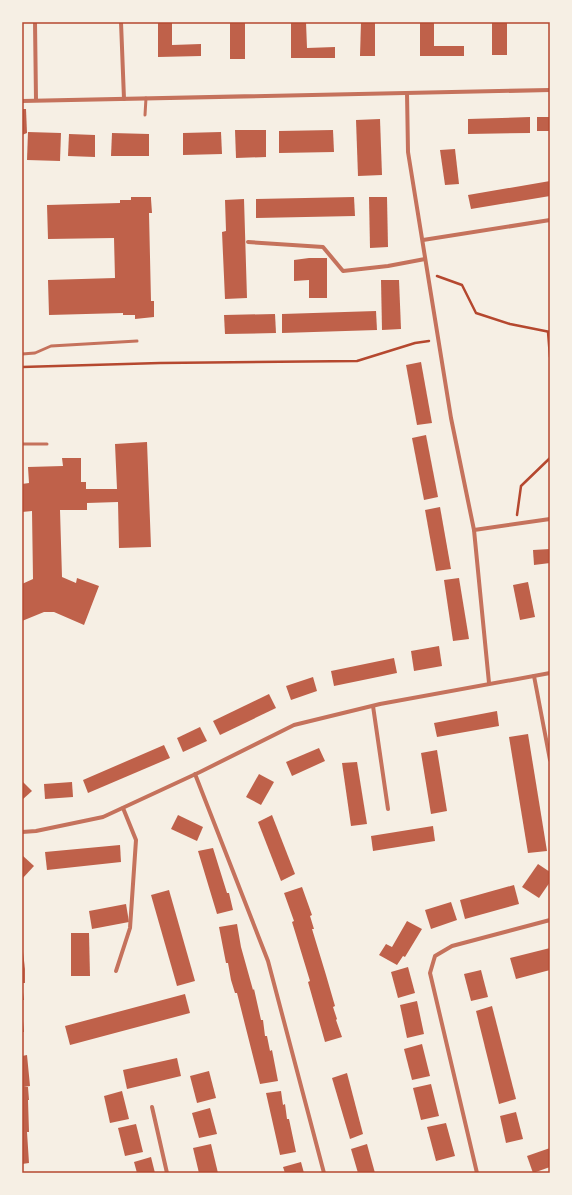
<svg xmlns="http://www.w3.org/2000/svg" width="572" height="1195" font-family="Quicksand,sans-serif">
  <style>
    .building { fill: #bf614a }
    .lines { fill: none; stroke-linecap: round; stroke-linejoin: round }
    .path { stroke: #b5482f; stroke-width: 2.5 }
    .service { stroke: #c5725c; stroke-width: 3 }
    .minor { stroke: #c5725c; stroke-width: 4 }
    .neatline { fill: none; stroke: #b5482f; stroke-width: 1.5 }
  </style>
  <rect width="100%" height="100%" fill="#f6efe4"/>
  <g class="building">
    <path d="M 158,22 L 172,22 L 172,45 L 201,44 L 201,56 L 158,57 Z"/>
    <rect x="230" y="22" width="15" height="37"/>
    <path d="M 291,22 L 306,22 L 307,48 L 335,47 L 335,58 L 291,58 Z"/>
    <path d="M 361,22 L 375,22 L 375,56 L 360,56 Z"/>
    <path d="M 420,22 L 434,22 L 434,46 L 464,46 L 464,56 L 420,56 Z"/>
    <rect x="492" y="22" width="15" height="33"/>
    <path d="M 22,109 L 26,109 L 27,133 L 22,135 Z"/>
    <path d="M 530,117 L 530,133 L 468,134 L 468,119 Z"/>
    <rect x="537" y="117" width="13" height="14"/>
    <path d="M 380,119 L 382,175 L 358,176 L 356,120 Z"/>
    <path d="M 235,130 L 266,130 L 266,157 L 236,158 Z"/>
    <path d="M 333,130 L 334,152 L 279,153 L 279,131 Z"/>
    <path d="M 28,132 L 61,133 L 60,161 L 27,160 Z"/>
    <path d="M 221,132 L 222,154 L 183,155 L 183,133 Z"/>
    <path d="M 112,133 L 149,134 L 149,156 L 111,156 Z"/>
    <path d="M 69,134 L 95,135 L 95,157 L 68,156 Z"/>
    <path d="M 455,149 L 459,184 L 445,185 L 440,150 Z"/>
    <path d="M 550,181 L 550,196 L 471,209 L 468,195 Z"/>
    <path d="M 131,197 L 151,197 L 151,199 L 152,213 L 149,213 L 151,301 L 154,301 L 154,317 L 135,319 L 135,315 L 123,315 L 123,313 L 49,315 L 48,280 L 115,278 L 114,238 L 48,239 L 47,205 L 120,203 L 120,200 L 131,200 Z"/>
    <path d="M 354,197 L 355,216 L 256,218 L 256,199 Z"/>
    <path d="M 369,197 L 387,197 L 388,247 L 370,248 Z"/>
    <path d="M 244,199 L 247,298 L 225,299 L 222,232 L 226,231 L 225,200 Z"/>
    <path d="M 309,258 L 327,258 L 327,298 L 309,298 L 309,280 L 294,281 L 294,260 Z"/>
    <path d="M 381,280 L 399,280 L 401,329 L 382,330 Z"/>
    <path d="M 376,311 L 377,330 L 282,333 L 282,314 Z"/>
    <path d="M 275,314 L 276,333 L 225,334 L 224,315 Z"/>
    <path d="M 421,362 L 432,423 L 417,425 L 406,365 Z"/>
    <path d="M 426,435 L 438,497 L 424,500 L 412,438 Z"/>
    <path d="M 147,442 L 151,547 L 119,548 L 118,502 L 87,503 L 87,510 L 60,510 L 62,577 L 76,583 L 77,578 L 99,586 L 84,625 L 54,612 L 44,612 L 22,621 L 22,584 L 33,579 L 32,511 L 22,512 L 22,484 L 29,483 L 28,467 L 63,466 L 62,458 L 81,458 L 81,482 L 86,482 L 86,489 L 117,489 L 115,444 Z"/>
    <path d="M 440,507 L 451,569 L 436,571 L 425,510 Z"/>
    <path d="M 550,549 L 550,563 L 534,565 L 533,550 Z"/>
    <path d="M 459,578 L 469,639 L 453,641 L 444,580 Z"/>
    <path d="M 528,582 L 535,617 L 520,620 L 513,585 Z"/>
    <path d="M 439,646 L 442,666 L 414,671 L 411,651 Z"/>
    <path d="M 394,658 L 397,673 L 334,686 L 331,671 Z"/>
    <path d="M 313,677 L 317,691 L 291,700 L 286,686 Z"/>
    <path d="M 269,694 L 276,708 L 220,735 L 213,721 Z"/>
    <path d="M 497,711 L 499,726 L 437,737 L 434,723 Z"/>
    <path d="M 200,727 L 207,741 L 183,752 L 177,738 Z"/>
    <path d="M 528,734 L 547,851 L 528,853 L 509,737 Z"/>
    <path d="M 164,745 L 170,758 L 88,793 L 83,780 Z"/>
    <path d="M 319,748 L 325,761 L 292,776 L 286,762 Z"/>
    <path d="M 437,750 L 447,811 L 431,814 L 421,753 Z"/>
    <path d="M 357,762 L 367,824 L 351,826 L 342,763 Z"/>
    <path d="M 259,774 L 274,782 L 261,805 L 246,797 Z"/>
    <path d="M 22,781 L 32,791 L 22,800 Z"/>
    <path d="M 72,782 L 73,797 L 45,799 L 44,784 Z"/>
    <path d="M 178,815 L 203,827 L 197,841 L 171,829 Z"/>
    <path d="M 272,815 L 295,874 L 281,881 L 258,822 Z"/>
    <path d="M 433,826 L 435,841 L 373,851 L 371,836 Z"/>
    <path d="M 120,845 L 121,862 L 47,870 L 45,852 Z"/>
    <path d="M 213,848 L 227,893 L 229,893 L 233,910 L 217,914 L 198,851 Z"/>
    <path d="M 22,855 L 34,866 L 22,879 Z"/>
    <path d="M 538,864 L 550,872 L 550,882 L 539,898 L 522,887 Z"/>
    <path d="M 514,885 L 519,904 L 465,919 L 460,900 Z"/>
    <path d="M 302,887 L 312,915 L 310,916 L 314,929 L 312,929 L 326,975 L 335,1006 L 333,1007 L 337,1019 L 336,1020 L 342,1037 L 325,1042 L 308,982 L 310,981 L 296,935 L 292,922 L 294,921 L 284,893 Z"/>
    <path d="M 169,890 L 195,981 L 177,986 L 151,895 Z"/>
    <path d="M 451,902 L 457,920 L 431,929 L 425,910 Z"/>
    <path d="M 126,904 L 129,922 L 92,929 L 89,911 Z"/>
    <path d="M 407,921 L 422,929 L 405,957 L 403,956 L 397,965 L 379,955 L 386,944 L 392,947 Z"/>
    <path d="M 237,924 L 241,947 L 253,990 L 254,989 L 261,1020 L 263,1020 L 265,1036 L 267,1036 L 270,1051 L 272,1050 L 278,1081 L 260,1084 L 237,993 L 235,993 L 231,980 L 228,963 L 226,963 L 219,927 Z"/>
    <path d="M 71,933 L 89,933 L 90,976 L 71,976 Z"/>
    <path d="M 22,943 L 25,969 L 25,983 L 22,983 Z"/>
    <path d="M 550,948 L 550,970 L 516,979 L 510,958 Z"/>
    <path d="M 408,967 L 415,993 L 398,998 L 391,972 Z"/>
    <path d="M 481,970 L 488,997 L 471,1001 L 464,974 Z"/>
    <path d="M 22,984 L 24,1000 L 22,1000 Z"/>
    <path d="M 185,994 L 190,1013 L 70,1045 L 65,1026 Z"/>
    <path d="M 417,1001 L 424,1034 L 407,1038 L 400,1005 Z"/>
    <path d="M 492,1006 L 516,1099 L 499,1104 L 476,1011 Z"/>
    <path d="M 22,1010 L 24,1032 L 22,1032 Z"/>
    <path d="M 422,1044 L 430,1076 L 412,1080 L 404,1049 Z"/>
    <path d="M 27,1055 L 30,1086 L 24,1087 L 28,1087 L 29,1100 L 28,1100 L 29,1132 L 27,1132 L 29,1163 L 22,1164 L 22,1056 Z"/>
    <path d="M 177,1058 L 181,1076 L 127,1089 L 123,1070 Z"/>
    <path d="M 209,1071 L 216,1098 L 197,1103 L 190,1076 Z"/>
    <path d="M 347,1073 L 363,1134 L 350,1139 L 332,1078 Z"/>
    <path d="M 431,1084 L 439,1116 L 421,1120 L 413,1088 Z"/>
    <path d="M 122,1091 L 129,1119 L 110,1123 L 104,1096 Z"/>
    <path d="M 281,1091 L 283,1105 L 285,1104 L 287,1119 L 289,1119 L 296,1152 L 280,1155 L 266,1093 Z"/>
    <path d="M 210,1108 L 217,1134 L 199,1138 L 192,1113 Z"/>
    <path d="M 516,1112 L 523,1139 L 506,1143 L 500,1116 Z"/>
    <path d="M 446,1123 L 455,1156 L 436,1161 L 427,1127 Z"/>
    <path d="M 136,1124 L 143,1152 L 125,1156 L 118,1128 Z"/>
    <path d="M 211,1144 L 218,1173 L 199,1173 L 193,1148 Z"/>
    <path d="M 367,1144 L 375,1173 L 358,1173 L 351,1149 Z"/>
    <path d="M 550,1148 L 550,1167 L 533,1173 L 527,1156 Z"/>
    <path d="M 151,1157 L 155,1173 L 137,1173 L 134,1162 Z"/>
    <path d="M 301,1162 L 304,1173 L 285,1173 L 283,1167 Z"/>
  </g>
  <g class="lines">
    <g class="path">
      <path d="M 437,276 L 462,285 L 476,313 L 510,324 L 550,332"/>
      <path d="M 548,332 L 550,357"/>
      <path d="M 22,367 L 160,363 L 357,361 L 415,343 L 429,341"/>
      <path d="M 517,515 L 521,486 L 550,458"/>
    </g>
    <g class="service">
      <path d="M 145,115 L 146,98"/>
      <path d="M 22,354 L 35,353 L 51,346 L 137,341"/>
      <path d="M 22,444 L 47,444"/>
    </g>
    <g class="minor">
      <path d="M 35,22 L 36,100"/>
      <path d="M 121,22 L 124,99"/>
      <path d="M 407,93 L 408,152 L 451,418 L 474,530 L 489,683"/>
      <path d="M 22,101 L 550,90"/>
      <path d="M 423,240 L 550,220"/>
      <path d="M 248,242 L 323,247 L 343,271 L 388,266 L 425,259"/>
      <path d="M 474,530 L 550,519"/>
      <path d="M 534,676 L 550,760"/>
      <path d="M 373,706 L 388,809"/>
      <path d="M 195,774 L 268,961 L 324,1173"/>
      <path d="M 22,832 L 36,831 L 103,817 L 200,772 L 294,725 L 380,704 L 550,673"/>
      <path d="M 116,971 L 130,928 L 136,840 L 123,808"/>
      <path d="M 152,1107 L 167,1173"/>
      <path d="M 477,1173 L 430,973 L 435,956 L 452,946 L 550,920"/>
    </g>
  </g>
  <rect width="572" height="1195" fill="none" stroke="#f6efe4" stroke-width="46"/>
  <rect x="23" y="23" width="526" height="1149" class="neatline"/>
</svg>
